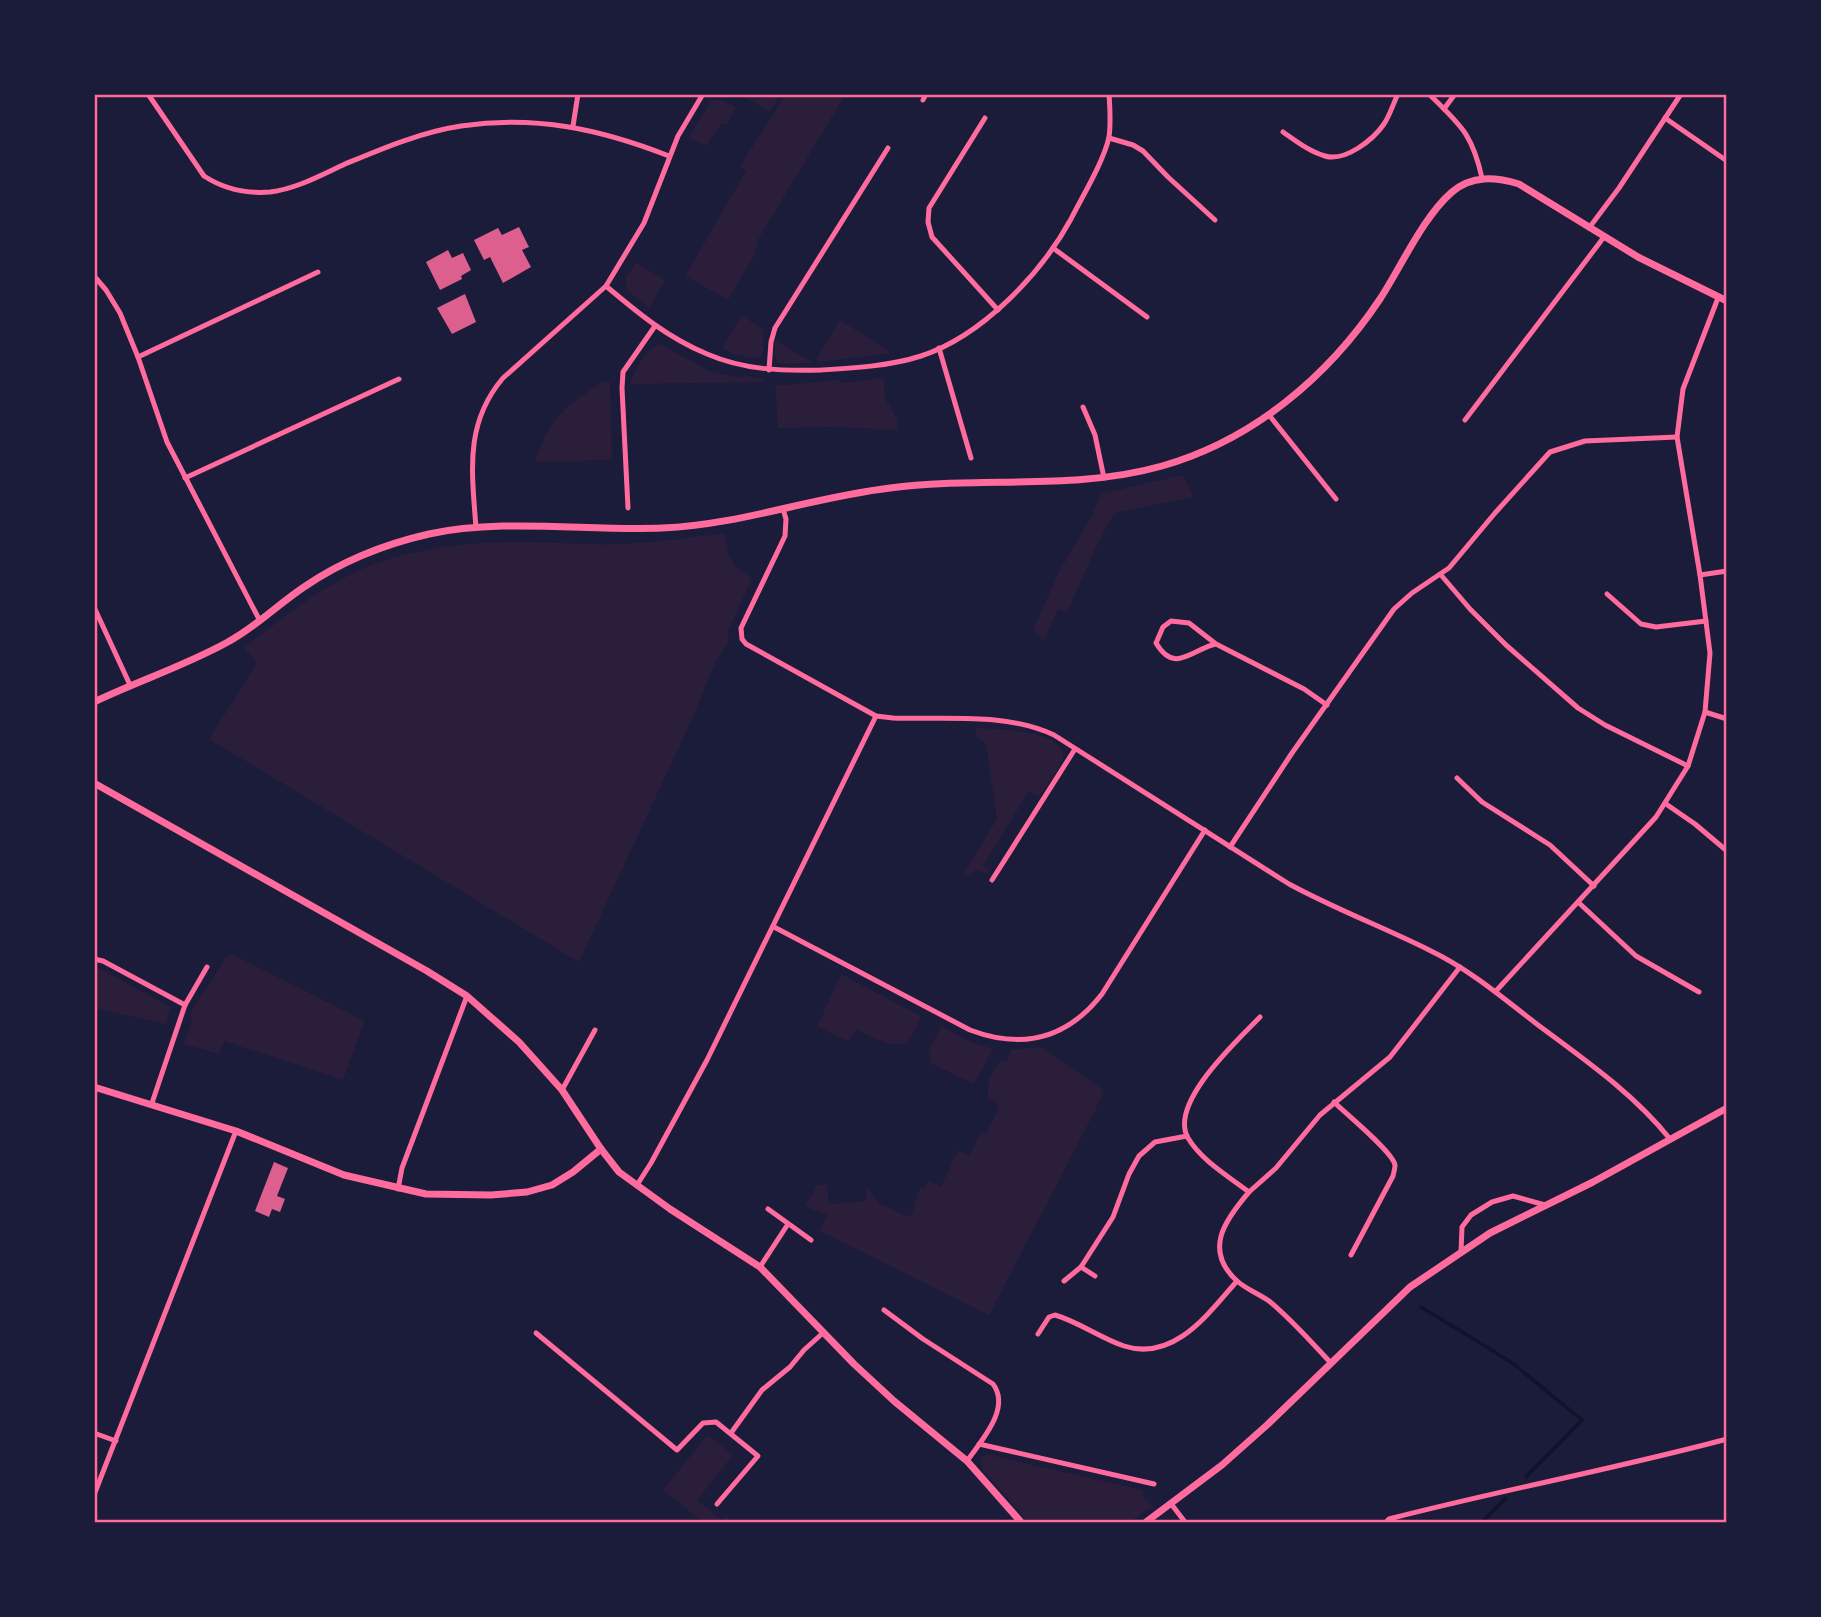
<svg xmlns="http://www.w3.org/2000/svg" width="1821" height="1617" font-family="'Noto Serif',serif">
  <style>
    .green { fill: #2a1e3b }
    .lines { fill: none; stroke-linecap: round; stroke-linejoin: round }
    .stream { stroke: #12122b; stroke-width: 3.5 }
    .building { fill: #dd5f8e }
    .minor { stroke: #ff6b9d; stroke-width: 5 }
    .tertiary { stroke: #ff6b9d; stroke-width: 7 }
    .neatline { fill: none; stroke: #ff6b9d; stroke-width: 2.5 }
  </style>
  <rect width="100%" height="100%" fill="#1b1b3a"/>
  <g class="green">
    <path d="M 786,94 L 845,95 L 759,238 L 754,256 L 728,300 L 685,276 L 746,171 L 740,166 Z"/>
    <path d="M 741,95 L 780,95 L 770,112 Z"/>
    <path d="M 719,99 L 736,107 L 727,124 L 720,125 L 706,146 L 689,138 L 711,101 Z"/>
    <path d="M 636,263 L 665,280 L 649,309 L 626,289 L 626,277 Z"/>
    <path d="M 741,315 L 764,330 L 763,354 L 757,359 L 733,354 L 723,348 Z"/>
    <path d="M 840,320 L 892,353 L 820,362 L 816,360 Z"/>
    <path d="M 775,340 L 813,363 L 778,364 L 774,352 Z"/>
    <path d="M 659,344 L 710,371 L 740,378 L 744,375 L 763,379 L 764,382 L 630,384 C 635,369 645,351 659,344 Z"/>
    <path d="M 884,378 L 885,399 L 897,418 L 898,430 L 833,427 L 778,428 L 775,386 L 838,380 L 843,383 Z"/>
    <path d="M 604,381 L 610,382 L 612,460 L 535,462 C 551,415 564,408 604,381 Z"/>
    <path d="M 1183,475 L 1194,497 L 1114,513 L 1096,547 L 1067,612 L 1058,609 L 1044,641 L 1033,630 L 1059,572 L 1091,518 L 1101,494 Z"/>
    <path d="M 724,533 C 728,558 730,564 752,578 L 729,629 L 728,643 L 715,663 L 693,717 L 579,962 L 209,739 L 257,663 L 244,648 C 285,616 329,580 379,562 C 419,549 464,543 505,542 C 545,541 584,546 623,544 C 657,542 691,538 724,533 Z"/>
    <path d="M 976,728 C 994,729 1058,730 1063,753 C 1065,763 1045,788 1039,796 L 1029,791 L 983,866 L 990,870 L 988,874 L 975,870 L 971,877 L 964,873 L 997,819 L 986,744 L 976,736 Z"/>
    <path d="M 232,954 L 365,1021 L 343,1080 L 224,1041 L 219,1054 L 184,1044 L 192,1021 L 190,1014 L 226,957 Z"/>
    <path d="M 95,966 L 171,1007 L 166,1024 L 95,1008 Z"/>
    <path d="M 841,974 L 921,1016 C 918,1023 916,1030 912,1036 C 899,1055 871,1036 856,1029 L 849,1041 L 817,1027 Z"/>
    <path d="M 941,1026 L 974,1043 L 993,1049 L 974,1084 L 930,1063 L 929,1051 Z"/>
    <path d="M 1041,1047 L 1104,1090 L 1095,1111 L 989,1315 L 820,1231 L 827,1215 L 805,1206 L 817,1186 L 827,1184 L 829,1204 L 867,1201 L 866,1187 L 881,1205 C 893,1206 898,1216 911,1216 L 920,1188 L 924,1189 L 928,1181 L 941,1186 L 958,1150 L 969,1155 L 982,1132 L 986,1134 L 998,1110 L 997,1102 L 988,1099 C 986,1083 991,1071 1001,1060 L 1007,1062 L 1011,1050 Z"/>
    <path d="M 706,1437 L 710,1437 L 733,1455 L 697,1500 L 722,1520 L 726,1516 L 734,1522 L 703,1522 L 663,1490 Z"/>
    <path d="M 986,1454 L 1142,1490 L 1145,1499 L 1153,1506 L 1130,1522 L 1028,1522 L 982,1469 L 980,1459 Z"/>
  </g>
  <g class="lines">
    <g class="stream">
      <path d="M 1421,1307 L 1511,1362 L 1582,1420 L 1526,1477"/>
      <path d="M 1482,1522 L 1506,1498"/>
    </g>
  </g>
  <g class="building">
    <path d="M 519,227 L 529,247 L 522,250 L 531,267 L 503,283 L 490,257 L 484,260 L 474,240 L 498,228 L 502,235 Z"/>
    <path d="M 448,250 L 452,258 L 463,253 L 471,270 L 461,276 L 462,279 L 440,290 L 426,262 Z"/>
    <path d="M 465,294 L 476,322 L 452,334 L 437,308 Z"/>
    <path d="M 274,1162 L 288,1168 L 277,1196 L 285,1199 L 280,1212 L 272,1209 L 269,1217 L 255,1211 Z"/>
  </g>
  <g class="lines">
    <g class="minor">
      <path d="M 148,94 L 204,176 C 224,189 246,194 270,192 C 296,189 321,175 345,164 C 381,149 421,132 461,126 C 536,115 600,129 669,156"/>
      <path d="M 1429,94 C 1461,126 1472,133 1482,178"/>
      <path d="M 923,100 L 926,94"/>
      <path d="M 1444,109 L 1455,94"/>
      <path d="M 985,118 L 929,208 L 928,222 L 932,237 L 998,310"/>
      <path d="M 1665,118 L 1727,161"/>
      <path d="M 573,126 L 578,94"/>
      <path d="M 1283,132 C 1296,141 1310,152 1325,156 C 1345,162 1373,140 1384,124 C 1390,115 1393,104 1398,94"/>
      <path d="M 1109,138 L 1133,145 L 1143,151 L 1168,177 L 1215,220"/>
      <path d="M 1589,228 L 1619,188 L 1681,94"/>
      <path d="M 1053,248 L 1147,317"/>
      <path d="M 94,276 L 106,290 L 120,313 L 138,357 L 167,442 L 260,621"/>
      <path d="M 606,286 C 638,313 668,338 707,354 C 744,370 781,371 821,370 C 854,368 890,366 921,356 C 982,336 1041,274 1071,219 C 1082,197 1104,161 1109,137 C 1111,123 1110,108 1109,94"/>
      <path d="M 939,348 L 971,458"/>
      <path d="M 138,357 L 318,272"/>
      <path d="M 769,370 L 771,342 L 775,328 L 888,148"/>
      <path d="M 1083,407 L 1095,435 L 1104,478"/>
      <path d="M 1269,415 L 1336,499"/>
      <path d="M 1465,420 L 1604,237"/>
      <path d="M 185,478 L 399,379"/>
      <path d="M 628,508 L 622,388 L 623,372 L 655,326"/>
      <path d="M 783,509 L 786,519 L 785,536 L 741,628 L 742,639 L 746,644 L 876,716 L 893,718 C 945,720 1005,712 1054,735 L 1289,884 C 1335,909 1383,927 1429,950 C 1469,969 1503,998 1538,1025 C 1585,1060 1633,1093 1670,1139"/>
      <path d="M 476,528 C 472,472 464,424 503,378 L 606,286 L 644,223 L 678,136 L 703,94"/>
      <path d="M 1441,575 L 1470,609 L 1506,645 L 1578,708 L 1605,725 L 1688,766"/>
      <path d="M 1700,575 L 1727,571"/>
      <path d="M 1607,594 L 1641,624 L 1656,627 L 1706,621"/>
      <path d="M 94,607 L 130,685"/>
      <path d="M 1216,644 C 1192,649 1175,675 1156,643 L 1163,627 L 1171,621 L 1189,623 L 1216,644 L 1304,689 L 1327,705"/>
      <path d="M 1705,712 L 1727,719"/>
      <path d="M 1457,778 L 1482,802 L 1550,845 L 1594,886"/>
      <path d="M 1666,804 L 1695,824 L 1727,851"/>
      <path d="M 1230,847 L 1292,753 L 1394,609 L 1412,593 L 1449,568 L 1495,513 L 1550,452 L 1585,441 L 1677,437"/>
      <path d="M 992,880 L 1075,749"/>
      <path d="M 1578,902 L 1636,956 L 1699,992"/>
      <path d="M 774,927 L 970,1030 C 1023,1050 1067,1039 1102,994 L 1205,830"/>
      <path d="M 94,959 L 103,961 L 185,1005"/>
      <path d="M 1496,991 L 1656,817 L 1688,766 L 1705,712 L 1710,653 L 1700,575 L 1677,437 L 1683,389 L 1718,298"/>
      <path d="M 1260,1017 C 1239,1039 1168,1103 1188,1138 C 1202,1161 1228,1176 1249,1192 L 1276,1168 L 1320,1115 L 1390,1057 L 1460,967"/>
      <path d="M 562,1090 L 595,1030"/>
      <path d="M 1334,1102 C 1346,1114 1393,1152 1395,1165 C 1395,1168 1394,1172 1393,1176 L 1351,1255"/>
      <path d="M 152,1103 L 185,1005 L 207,967"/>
      <path d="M 637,1185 L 651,1163 L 707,1060 L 876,716"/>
      <path d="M 398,1189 L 402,1168 L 467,996"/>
      <path d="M 1249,1192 C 1225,1220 1203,1250 1237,1281 C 1246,1289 1259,1294 1269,1301 C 1291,1319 1311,1342 1331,1363"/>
      <path d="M 768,1209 L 811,1240"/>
      <path d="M 1461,1252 L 1462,1227 L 1471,1215 L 1492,1202 L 1513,1196 L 1545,1205"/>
      <path d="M 760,1267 L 788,1224"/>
      <path d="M 1081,1267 L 1095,1276"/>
      <path d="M 1064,1281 L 1081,1267 L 1113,1217 L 1129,1174 L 1139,1156 L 1155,1142 L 1187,1136"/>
      <path d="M 884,1310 L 923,1339 L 993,1384 C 1011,1408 982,1440 967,1461"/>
      <path d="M 536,1333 L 677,1450 L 703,1423 L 716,1422 L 758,1456 L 717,1504"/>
      <path d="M 1038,1334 L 1049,1317 L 1055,1315 C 1079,1322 1100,1338 1124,1346 C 1174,1362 1208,1314 1237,1281"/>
      <path d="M 94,1433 L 116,1441"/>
      <path d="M 731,1433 L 762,1390 L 790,1367 L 804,1350 L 824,1332"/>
      <path d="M 979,1444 L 1154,1484"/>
      <path d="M 94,1495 L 236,1131"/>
      <path d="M 1172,1505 L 1185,1522"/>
      <path d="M 1386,1522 L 1389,1519 C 1501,1490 1615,1469 1727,1439"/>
    </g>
    <g class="tertiary">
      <path d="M 94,702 C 138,681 184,666 226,643 C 255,628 277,605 304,587 C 342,561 385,544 429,534 C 501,518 587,531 662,528 C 740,525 813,497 890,488 C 980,476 1074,491 1162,466 C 1253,440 1328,377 1380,299 C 1401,267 1423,217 1452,192 C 1472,175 1495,177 1519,184 L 1638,257 L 1727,301"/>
      <path d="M 94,783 L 427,971 L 467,996 L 519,1042 L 562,1090 L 601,1149 L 619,1172 L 670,1209 L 760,1267 L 854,1364 L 894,1401 L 967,1461 L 1021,1522"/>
      <path d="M 94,1087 L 236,1131 L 344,1175 L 426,1194 L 491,1195 L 527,1192 L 552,1185 L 573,1172 L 601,1149"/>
      <path d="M 1146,1522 L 1222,1465 L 1267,1425 L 1410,1287 L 1490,1233 L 1593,1182 L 1727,1108"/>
    </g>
  </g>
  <rect width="1821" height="1617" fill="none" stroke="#1b1b3a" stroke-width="192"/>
  <rect x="96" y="96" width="1629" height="1425" class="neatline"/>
</svg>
